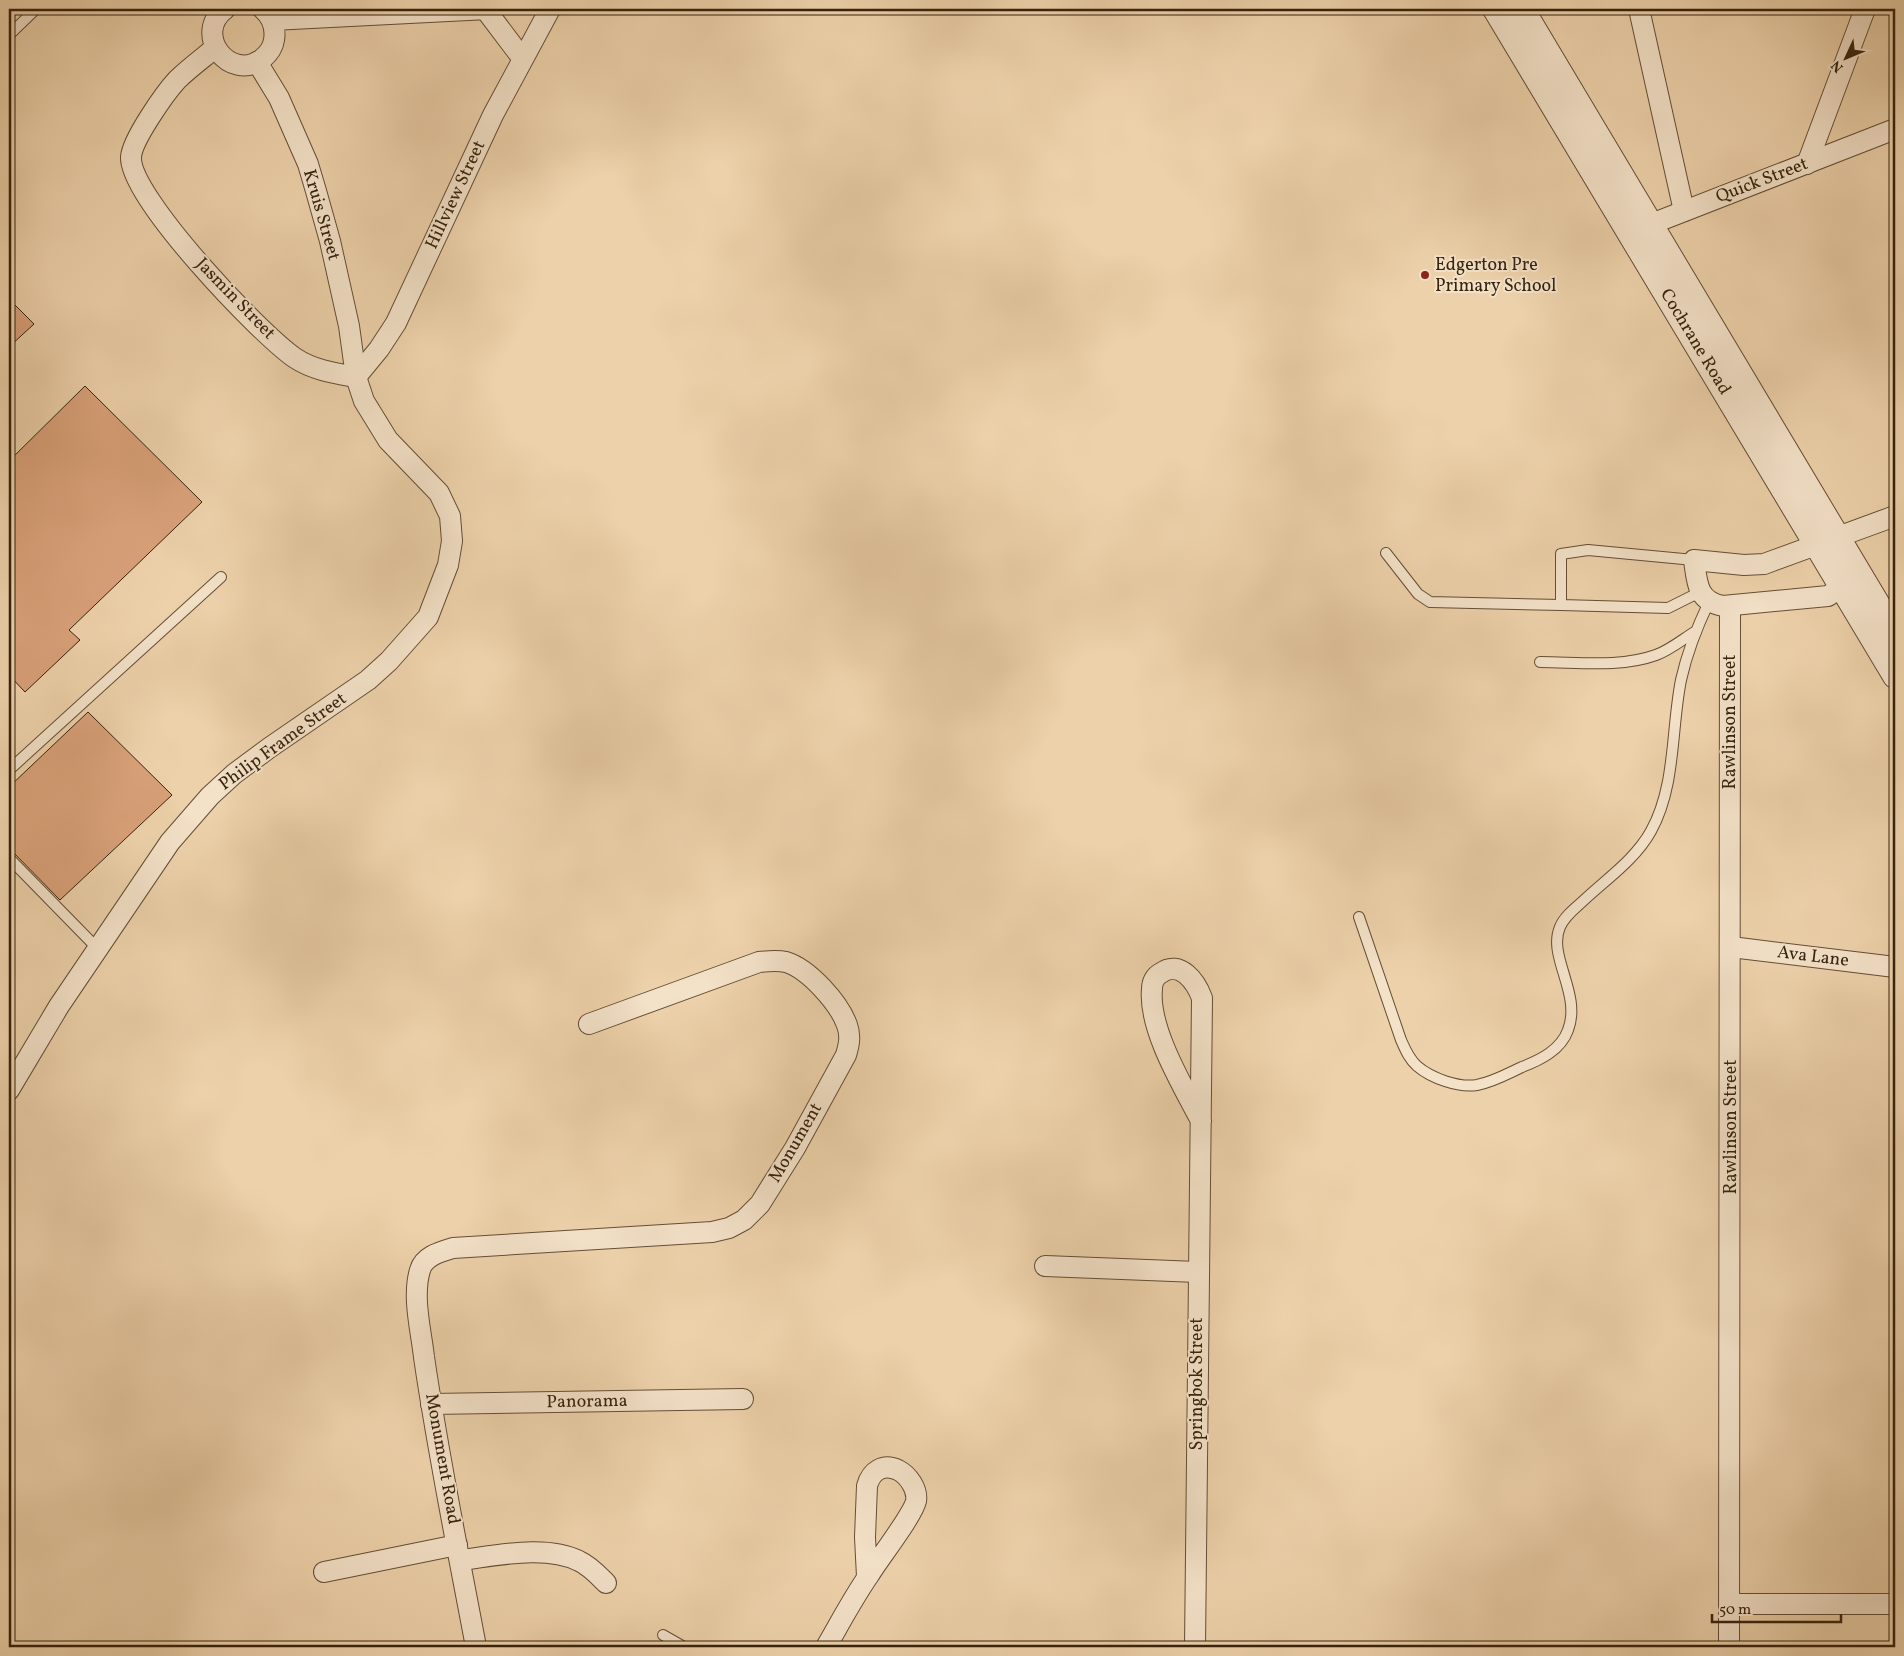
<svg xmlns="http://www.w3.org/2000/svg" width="1904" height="1656" font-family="Vollkorn,serif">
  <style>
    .building { fill: #d9a179; stroke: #36230e }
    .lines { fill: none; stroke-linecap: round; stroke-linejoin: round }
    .service-casing { stroke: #644e35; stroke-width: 12 }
    .minor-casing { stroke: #644e35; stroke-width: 22 }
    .tertiary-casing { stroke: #644e35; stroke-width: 26 }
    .service { stroke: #f3e1c8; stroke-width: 10 }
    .minor { stroke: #f3e1c8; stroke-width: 20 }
    .tertiary { stroke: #f3e1c8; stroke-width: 24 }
    .poi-dot { fill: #8f2418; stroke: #f3e1c8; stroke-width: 2 }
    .labels { text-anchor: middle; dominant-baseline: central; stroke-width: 4; stroke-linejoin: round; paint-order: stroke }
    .street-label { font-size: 18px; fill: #36230e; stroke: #f3e1c8 }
    .poi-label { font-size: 18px; fill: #36230e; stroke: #f3e1c8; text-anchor: start }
  </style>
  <rect width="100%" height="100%" fill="#edd1aa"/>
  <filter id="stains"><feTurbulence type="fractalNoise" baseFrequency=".004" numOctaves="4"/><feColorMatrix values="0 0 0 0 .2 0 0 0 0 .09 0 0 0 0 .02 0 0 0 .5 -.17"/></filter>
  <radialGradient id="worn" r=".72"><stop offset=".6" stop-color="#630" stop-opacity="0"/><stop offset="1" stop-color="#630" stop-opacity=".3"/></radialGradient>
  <g class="building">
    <path d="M 9,299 L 34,324 L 9,347 Z"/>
    <path d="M 85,386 L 202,502 L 69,630 L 80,640 L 25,692 L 9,675 L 9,461 Z"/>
    <path d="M 88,712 L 172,795 L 60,900 L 9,848 L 9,787 Z"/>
  </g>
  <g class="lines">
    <g class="service-casing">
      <g id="service">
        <path d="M 9,35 L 36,9"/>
        <path d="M 1386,553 L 1418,594 L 1430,602 L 1561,605"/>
        <path d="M 1694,560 L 1588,550 L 1561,554 L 1561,605 L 1668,608 L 1700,592"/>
        <path d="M 1540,662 C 1577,662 1620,668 1656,655 C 1670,650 1683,639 1696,631"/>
        <path d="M 9,770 L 221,577"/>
        <path d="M 9,858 L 98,949"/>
        <path d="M 1359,917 L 1401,1040 C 1405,1049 1409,1059 1417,1066 C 1431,1078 1458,1088 1477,1085 C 1493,1082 1507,1074 1522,1067 C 1540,1060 1561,1050 1568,1030 C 1582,994 1547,956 1560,927 C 1564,917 1574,909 1582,902 C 1605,880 1635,860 1651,831 C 1676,786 1671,730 1681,680 C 1687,653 1697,627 1709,602"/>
        <path d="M 663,1635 L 684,1647"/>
      </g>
    </g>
    <g class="minor-casing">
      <g id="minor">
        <path d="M 225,9 C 192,34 230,83 262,59 C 268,54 273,48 274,40 C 276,28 272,17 263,9"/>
        <path d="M 485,9 L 522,58"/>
        <path d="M 1639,9 L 1684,211"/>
        <path d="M 272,20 L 488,9"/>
        <path d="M 215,48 C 203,58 189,68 177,80 C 165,93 132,140 131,157 C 129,197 260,334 295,358 C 313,370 334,373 356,377"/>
        <path d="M 1807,164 L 1865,9"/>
        <path d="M 1636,230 L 1895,129"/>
        <path d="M 356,377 L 379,349 L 396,323 L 493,115 L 550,9"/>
        <path d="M 1849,572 L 1834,592 L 1828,596 L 1723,606 C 1697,601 1697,583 1694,560 L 1744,565 L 1764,564 L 1895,516"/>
        <path d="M 1731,947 L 1895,967"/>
        <path d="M 9,1090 L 59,1006 L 170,842 L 210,796 L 234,774 L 269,748 L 368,680 L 389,661 L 428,617 L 448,565 L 452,541 L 450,516 L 439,493 L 388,440 L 364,401 L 356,377 L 349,326 L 330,241 L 316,191 L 308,164 L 279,98 L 257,62"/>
        <path d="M 1045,1266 L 1198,1272"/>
        <path d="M 431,1404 L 743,1399"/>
        <path d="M 460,1560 C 495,1556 546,1544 579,1561 C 590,1566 598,1575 606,1583"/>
        <path d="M 324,1572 L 457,1545"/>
        <path d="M 1730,1604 L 1895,1604"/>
        <path d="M 476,1647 C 458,1551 438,1454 424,1357 C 421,1330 412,1297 420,1270 C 424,1256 440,1252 453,1248 L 712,1232 L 729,1228 L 744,1220 L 760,1204 L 795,1148 L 846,1055 C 849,1045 851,1036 847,1025 C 839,1003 809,969 786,962 C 777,960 768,961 759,962 L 589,1024"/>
        <path d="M 826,1647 C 840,1623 853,1598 869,1575 C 878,1560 913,1515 916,1501 C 918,1489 908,1475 898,1470 C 883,1463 871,1471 867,1486 L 865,1537 L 867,1577"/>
        <path d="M 1195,1647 C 1196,1431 1199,1215 1202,998 C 1196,982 1180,959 1161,973 C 1155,976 1152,982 1152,989 C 1148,1029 1183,1086 1201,1121"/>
        <path d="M 1729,1647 L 1730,606"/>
      </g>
    </g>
    <g class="tertiary-casing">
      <g id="tertiary">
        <path d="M 1495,9 L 1895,676"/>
        <path d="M 1522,9 L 1895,633"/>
      </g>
    </g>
    <use href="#service" class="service"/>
    <use href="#minor" class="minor"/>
    <use href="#tertiary" class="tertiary"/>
  </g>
  <circle class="poi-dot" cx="1425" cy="275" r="5"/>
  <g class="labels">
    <g class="street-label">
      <text transform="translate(1762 181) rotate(-21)">Quick Street</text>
      <text transform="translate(456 195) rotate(-65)">Hillview Street</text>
      <text transform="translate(321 215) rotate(74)">Kruis Street</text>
      <text transform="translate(235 299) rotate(46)">Jasmin Street</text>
      <text transform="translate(1695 342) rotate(59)">Cochrane Road</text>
      <text transform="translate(1730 722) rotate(-90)">Rawlinson Street</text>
      <text transform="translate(283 742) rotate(-36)">Philip Frame Street</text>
      <text transform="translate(1813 957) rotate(7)">Ava Lane</text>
      <text transform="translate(1731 1127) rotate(-90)">Rawlinson Street</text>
      <text transform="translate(796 1143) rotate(-60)">Monument</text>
      <text transform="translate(1197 1384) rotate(-90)">Springbok Street</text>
      <text transform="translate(587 1402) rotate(-1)">Panorama</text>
      <text transform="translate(442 1459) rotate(80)">Monument Road</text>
    </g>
    <g class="poi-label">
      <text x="1435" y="265">Edgerton Pre<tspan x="1435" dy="21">Primary School</tspan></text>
    </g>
  </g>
  <rect width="1904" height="1656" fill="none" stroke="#edd1aa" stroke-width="30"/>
  <rect x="10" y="10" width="1884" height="1636" fill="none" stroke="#36230e" stroke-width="2.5"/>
  <rect x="15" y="15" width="1874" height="1626" fill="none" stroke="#36230e"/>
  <g transform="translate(1846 58) rotate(226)" stroke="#f3e1c8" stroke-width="4" paint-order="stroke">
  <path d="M0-4L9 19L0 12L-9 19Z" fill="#36230e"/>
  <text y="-8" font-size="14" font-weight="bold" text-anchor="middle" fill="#36230e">N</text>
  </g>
  <path d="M1712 1614v8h129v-8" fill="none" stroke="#36230e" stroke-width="2.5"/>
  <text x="1719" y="1614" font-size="15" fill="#36230e" stroke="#f3e1c8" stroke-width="4" paint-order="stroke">50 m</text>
  <rect width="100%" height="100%" filter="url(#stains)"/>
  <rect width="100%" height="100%" fill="url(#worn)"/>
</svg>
